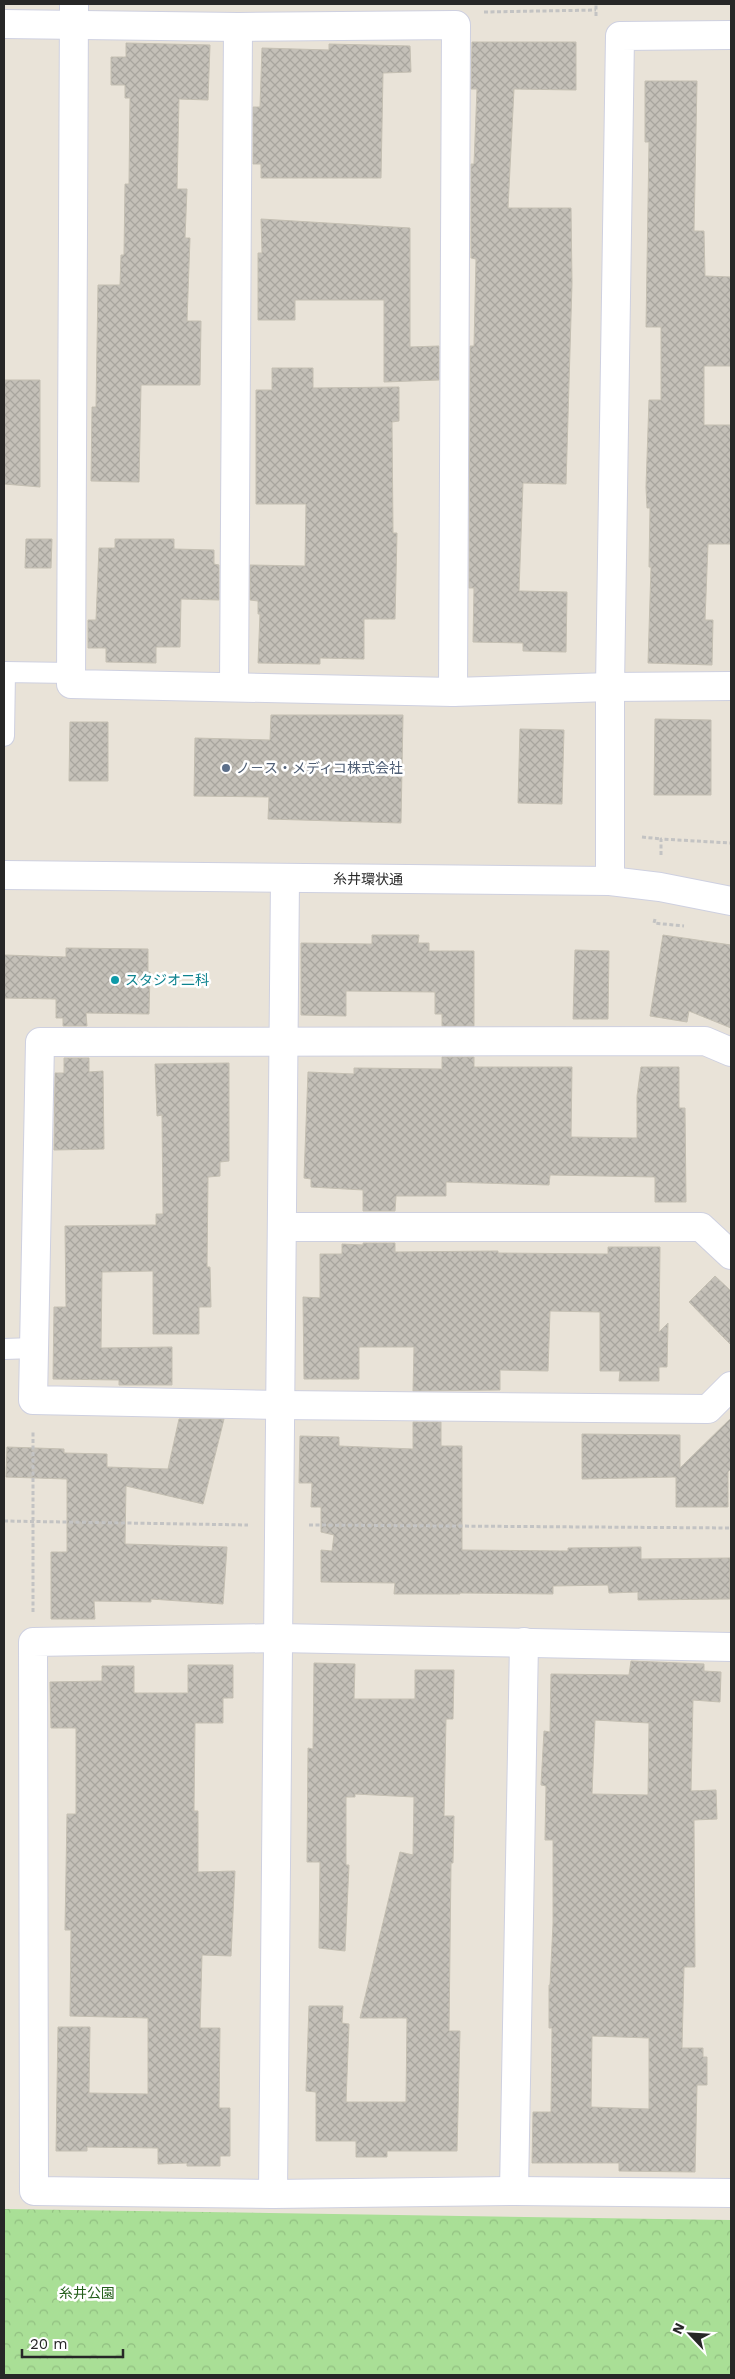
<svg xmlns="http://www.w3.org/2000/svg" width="735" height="2379" font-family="'Work Sans','Noto Sans JP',sans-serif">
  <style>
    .park { fill: url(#park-crowns) }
    .building { fill: url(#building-cross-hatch); stroke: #c4bfb2; fill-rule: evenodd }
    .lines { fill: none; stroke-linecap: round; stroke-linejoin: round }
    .lane-casing { stroke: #ced0e0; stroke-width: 22 }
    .street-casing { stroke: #ced0e0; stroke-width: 30 }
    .secondary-casing { stroke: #ced0e0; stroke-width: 30 }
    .path { stroke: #c3c3c3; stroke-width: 3; stroke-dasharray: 4 2.5; stroke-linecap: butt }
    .lane { stroke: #fff; stroke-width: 20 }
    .street { stroke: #fff; stroke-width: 28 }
    .secondary { stroke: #fff; stroke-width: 28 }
    .service-dot { fill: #5c6f8a; stroke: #fff; stroke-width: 2 }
    .culture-dot { fill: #0f9aa8; stroke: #fff; stroke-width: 2 }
    .labels { text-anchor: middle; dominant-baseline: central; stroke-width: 5; stroke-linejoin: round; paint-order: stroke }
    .service-label { font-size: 14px; fill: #4e5e75; stroke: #fff; text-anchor: start }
    .street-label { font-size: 14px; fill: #272727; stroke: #fff }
    .culture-label { font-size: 14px; fill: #0d838f; stroke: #fff; text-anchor: start }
    .park-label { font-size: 14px; fill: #245f1b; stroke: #fff }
  </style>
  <defs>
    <pattern id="park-crowns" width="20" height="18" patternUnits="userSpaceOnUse" patternTransform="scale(1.25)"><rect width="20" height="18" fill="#a9df96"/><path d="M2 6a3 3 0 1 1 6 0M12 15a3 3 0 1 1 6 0" fill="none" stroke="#91bf81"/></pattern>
    <pattern id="building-cross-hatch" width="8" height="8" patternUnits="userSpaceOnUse" patternTransform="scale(1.25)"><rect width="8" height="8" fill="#c4c0b8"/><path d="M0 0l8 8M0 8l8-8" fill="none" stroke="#a8a59e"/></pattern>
  </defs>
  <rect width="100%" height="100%" fill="#e9e3d8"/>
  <path class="park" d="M 4,2209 L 731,2220 L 731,2375 L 4,2375 Z"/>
  <g class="building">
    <path d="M 472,42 L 576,42 L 576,90 L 514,89 L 508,208 L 571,208 L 572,283 L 566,484 L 523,483 L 519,591 L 567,592 L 566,652 L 523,651 L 523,643 L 473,642 L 474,588 L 469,588 L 470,346 L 474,346 L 476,259 L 471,258 L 471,164 L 474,164 L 477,89 L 471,89 Z"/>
    <path d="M 126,43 L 210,45 L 208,100 L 179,99 L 177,189 L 187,189 L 185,238 L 190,238 L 187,321 L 201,321 L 200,385 L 141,385 L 139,482 L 91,481 L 92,407 L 96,407 L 98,285 L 120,285 L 121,255 L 124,255 L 125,184 L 129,184 L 130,98 L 125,98 L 125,85 L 111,85 L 111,57 L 126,57 Z"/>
    <path d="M 329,44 L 410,46 L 411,72 L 383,73 L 381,178 L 261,178 L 261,164 L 253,164 L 253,107 L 260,107 L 262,48 L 329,50 Z"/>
    <path d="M 645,81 L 697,81 L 694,231 L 704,231 L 705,276 L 731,277 L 731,366 L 704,366 L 704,425 L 731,425 L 731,544 L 708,544 L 705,620 L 713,620 L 712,665 L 648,663 L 651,567 L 649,567 L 650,508 L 647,508 L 646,487 L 649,400 L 661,400 L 661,327 L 646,327 L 649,142 L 645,142 Z"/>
    <path d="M 261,219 L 410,228 L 410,347 L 439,346 L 439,380 L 384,382 L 384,300 L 295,300 L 295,320 L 258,320 L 258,253 L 262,253 Z"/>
    <path d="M 272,368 L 313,368 L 313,388 L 399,387 L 399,421 L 392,422 L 393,533 L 397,533 L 395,619 L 364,619 L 364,659 L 320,658 L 320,664 L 258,663 L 260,614 L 258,614 L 258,601 L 250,600 L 250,565 L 305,566 L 306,504 L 256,504 L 256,390 L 272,390 Z"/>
    <path d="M 4,380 L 40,380 L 40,487 L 4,484 Z"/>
    <path d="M 26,539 L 52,539 L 51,568 L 25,568 Z"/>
    <path d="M 115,539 L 174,539 L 174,549 L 214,550 L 214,564 L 219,565 L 219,600 L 181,599 L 180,647 L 156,647 L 156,663 L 106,662 L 106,648 L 88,648 L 88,620 L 96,620 L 99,548 L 115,548 Z"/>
    <path d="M 271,715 L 403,715 L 401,823 L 268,819 L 269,797 L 194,796 L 195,738 L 270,740 Z"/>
    <path d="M 655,719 L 711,720 L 711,795 L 654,795 Z"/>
    <path d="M 70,722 L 108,722 L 108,781 L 69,781 Z"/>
    <path d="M 520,729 L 564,730 L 562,804 L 518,803 Z"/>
    <path d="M 372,935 L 419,935 L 418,943 L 429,943 L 429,951 L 474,951 L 474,1026 L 442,1026 L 442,1014 L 435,1014 L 435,992 L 346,991 L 346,1016 L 301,1015 L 301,943 L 372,944 Z"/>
    <path d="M 663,935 L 731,945 L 731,1028 L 689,1011 L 687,1022 L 650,1016 Z"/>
    <path d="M 66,948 L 148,949 L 148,972 L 150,972 L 149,1014 L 86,1013 L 87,1026 L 63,1026 L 63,1018 L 56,1018 L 56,999 L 4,998 L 4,955 L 66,957 Z"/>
    <path d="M 575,950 L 609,951 L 608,1019 L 573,1019 Z"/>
    <path d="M 442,1057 L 474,1057 L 474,1067 L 572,1067 L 571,1137 L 637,1138 L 637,1096 L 641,1067 L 679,1067 L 679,1108 L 685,1108 L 686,1202 L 655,1202 L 655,1177 L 550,1175 L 549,1185 L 446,1182 L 446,1196 L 396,1196 L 395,1211 L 363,1211 L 363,1190 L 311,1187 L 311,1179 L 304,1178 L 308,1072 L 354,1074 L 354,1068 L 442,1069 Z"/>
    <path d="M 64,1058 L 89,1058 L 89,1072 L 103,1071 L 104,1149 L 54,1150 L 55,1073 L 64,1073 Z"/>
    <path d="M 229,1063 L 229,1161 L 220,1162 L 220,1176 L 208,1177 L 207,1267 L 210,1267 L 211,1307 L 199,1307 L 199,1334 L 153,1334 L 153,1271 L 102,1272 L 101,1348 L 172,1347 L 172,1385 L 119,1385 L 119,1380 L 53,1379 L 54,1307 L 66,1307 L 65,1226 L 156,1225 L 156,1214 L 163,1214 L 162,1115 L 157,1116 L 155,1064 Z"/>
    <path d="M 363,1243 L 395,1243 L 395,1252 L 498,1251 L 498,1253 L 608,1254 L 608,1247 L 660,1247 L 659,1332 L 668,1323 L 667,1367 L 659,1367 L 659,1381 L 619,1381 L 620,1371 L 600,1371 L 600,1312 L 550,1311 L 548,1371 L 500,1370 L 500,1390 L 413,1391 L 414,1347 L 359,1347 L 359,1379 L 304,1379 L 303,1297 L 320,1298 L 320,1254 L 342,1254 L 342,1244 L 363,1245 Z"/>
    <path d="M 715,1276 L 731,1291 L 731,1345 L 689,1302 Z"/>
    <path d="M 731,1418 L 731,1469 L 728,1472 L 728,1507 L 676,1507 L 676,1477 L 582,1479 L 582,1434 L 680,1435 L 680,1468 Z"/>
    <path d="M 179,1419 L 224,1419 L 203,1504 L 126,1486 L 125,1544 L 227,1547 L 223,1604 L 151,1599 L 151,1602 L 94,1601 L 95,1619 L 51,1619 L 51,1552 L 67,1552 L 67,1479 L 6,1477 L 7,1447 L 64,1449 L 64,1453 L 107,1454 L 107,1467 L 168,1469 Z"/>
    <path d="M 413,1422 L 441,1422 L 441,1446 L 462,1446 L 462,1550 L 568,1551 L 568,1548 L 641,1547 L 641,1559 L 730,1558 L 730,1599 L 638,1600 L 638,1592 L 609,1593 L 608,1585 L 553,1586 L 553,1594 L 460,1593 L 460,1594 L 394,1594 L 395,1583 L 321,1582 L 321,1550 L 332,1551 L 334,1535 L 321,1532 L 321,1507 L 311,1507 L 312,1483 L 299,1483 L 300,1436 L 339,1437 L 339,1446 L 413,1449 Z"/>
    <path d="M 631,1661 L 704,1664 L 704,1671 L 721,1672 L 720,1702 L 693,1700 L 691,1791 L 716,1790 L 717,1819 L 694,1820 L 695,1967 L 684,1967 L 682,2048 L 703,2048 L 703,2057 L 707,2057 L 707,2085 L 697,2085 L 695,2172 L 619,2171 L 619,2163 L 532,2163 L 533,2112 L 551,2112 L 552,2028 L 549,2028 L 549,1985 L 550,1985 L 553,1924 L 553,1840 L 545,1840 L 546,1786 L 541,1785 L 544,1731 L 550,1732 L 551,1674 L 629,1675 ZM 595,1720 L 649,1723 L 648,1795 L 592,1794 ZM 592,2036 L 649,2038 L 649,2109 L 591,2107 Z"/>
    <path d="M 314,1663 L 355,1664 L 354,1699 L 415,1699 L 415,1670 L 454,1670 L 453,1719 L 446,1719 L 444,1816 L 454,1816 L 453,1863 L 451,1863 L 449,2031 L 460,2031 L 457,2151 L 387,2151 L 387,2157 L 356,2157 L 356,2141 L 316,2141 L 316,2092 L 306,2091 L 309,2006 L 343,2006 L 342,2023 L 349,2024 L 346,2102 L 406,2102 L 407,2018 L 360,2018 L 400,1852 L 413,1855 L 414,1797 L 355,1794 L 355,1797 L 346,1797 L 346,1865 L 349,1865 L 345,1951 L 319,1948 L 320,1862 L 307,1862 L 308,1748 L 313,1749 Z"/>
    <path d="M 188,1665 L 233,1665 L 233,1698 L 223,1698 L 223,1723 L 195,1723 L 194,1811 L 198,1811 L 198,1872 L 235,1871 L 231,1956 L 202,1955 L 200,2028 L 220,2028 L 219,2108 L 230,2108 L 230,2156 L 220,2156 L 220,2166 L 187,2166 L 187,2163 L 158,2164 L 158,2148 L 87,2147 L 87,2151 L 56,2151 L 58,2027 L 90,2027 L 89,2093 L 148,2094 L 148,2018 L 70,2016 L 71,1930 L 65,1930 L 67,1814 L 76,1814 L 76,1728 L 51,1728 L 50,1682 L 102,1681 L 102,1666 L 134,1666 L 134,1693 L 188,1693 Z"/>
  </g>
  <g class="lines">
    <g class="lane-casing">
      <g id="lane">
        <path d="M 4,736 L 5,672 L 71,673"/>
        <path d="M 4,1349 L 34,1348"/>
      </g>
    </g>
    <g class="street-casing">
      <g id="street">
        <path d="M 74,4 L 71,684 L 453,692 L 610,687 L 731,686"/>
        <path d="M 4,24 L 238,27 L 456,25 L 453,692"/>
        <path d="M 234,687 L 238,27"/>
        <path d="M 610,881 L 610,687 L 620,36 L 731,35"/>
        <path d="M 731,1052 L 705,1041 L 40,1042 L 33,1400 L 280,1405 L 708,1409 L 731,1386"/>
        <path d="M 282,1227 L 701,1227 L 731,1255"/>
        <path d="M 731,1647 L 278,1638 L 33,1642 L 34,2191 L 273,2194 L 514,2191 L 731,2193"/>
        <path d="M 514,2191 L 524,1642"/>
        <path d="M 273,2194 L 285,878"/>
      </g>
    </g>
    <g class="secondary-casing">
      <path id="secondary" d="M 4,875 L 610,881 L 660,887 L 731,901"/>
    </g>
    <g class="path">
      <path d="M 484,12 L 596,10"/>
      <path d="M 596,16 L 596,4"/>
      <path d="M 642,837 L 661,839"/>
      <path d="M 661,855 L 661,839 L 731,843"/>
      <path d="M 655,919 L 654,923 L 684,926"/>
      <path d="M 4,1521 L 248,1525"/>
      <path d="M 309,1525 L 731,1528"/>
      <path d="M 33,1612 L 33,1431"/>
    </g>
    <use href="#lane" class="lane"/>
    <use href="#street" class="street"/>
    <use href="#secondary" class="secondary"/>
  </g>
  <circle class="service-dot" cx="226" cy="768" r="5"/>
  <circle class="culture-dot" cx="115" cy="980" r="5"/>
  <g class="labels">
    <g class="service-label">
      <text x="236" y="768">ノ－ス・メディコ株式会社</text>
    </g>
    <g class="street-label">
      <text transform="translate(368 879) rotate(1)">糸井環状通</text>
    </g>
    <g class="culture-label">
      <text x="125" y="980">スタジオ二科</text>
    </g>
    <g class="park-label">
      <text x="87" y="2293">糸井公園</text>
    </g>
  </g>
  <rect width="735" height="2379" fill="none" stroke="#272727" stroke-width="10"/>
  <g transform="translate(690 2334) rotate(295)" stroke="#ffffff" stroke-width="4" paint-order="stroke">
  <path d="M0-4L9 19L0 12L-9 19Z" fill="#272727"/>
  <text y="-8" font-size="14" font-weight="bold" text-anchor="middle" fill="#272727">N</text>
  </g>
  <path d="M22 2349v8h101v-8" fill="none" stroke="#272727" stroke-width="2.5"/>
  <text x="30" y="2349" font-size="15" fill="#272727" stroke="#ffffff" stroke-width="4" paint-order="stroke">20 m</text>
</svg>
